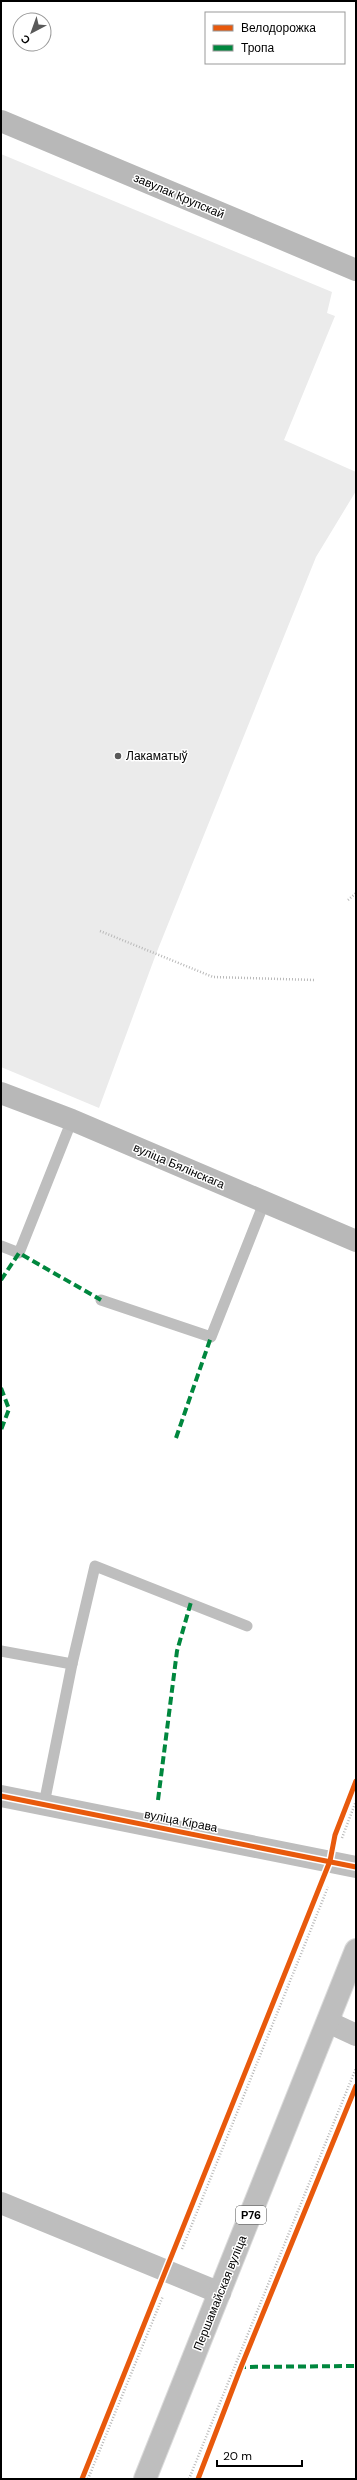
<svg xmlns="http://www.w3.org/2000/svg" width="357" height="2480" font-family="'DM Sans',sans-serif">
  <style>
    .green { fill: #ebebeb }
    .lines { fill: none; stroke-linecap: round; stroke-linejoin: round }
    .primary-casing { stroke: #dbdbdb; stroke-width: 24 }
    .path { stroke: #b9b9b9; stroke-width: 2.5; stroke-dasharray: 1 2; stroke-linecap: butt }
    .service { stroke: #bebebe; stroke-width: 11 }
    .minor { stroke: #bebebe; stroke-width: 22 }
    .tertiary { stroke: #bebebe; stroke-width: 22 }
    .secondary { stroke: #b8b8b8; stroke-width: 22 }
    .primary { stroke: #bebebe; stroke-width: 22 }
    .quiet { stroke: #00873e; stroke-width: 4; stroke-dasharray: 8 4; stroke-linecap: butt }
    .cycleway-casing { stroke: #fff; stroke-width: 8 }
    .cycleway { stroke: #e8590c; stroke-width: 5 }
    .poi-dot { fill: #595959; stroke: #fff; stroke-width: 1.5 }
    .labels { text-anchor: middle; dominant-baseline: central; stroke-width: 3; stroke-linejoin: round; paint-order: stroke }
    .shield { fill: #fff; stroke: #4c4c4c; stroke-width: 1 }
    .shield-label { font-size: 11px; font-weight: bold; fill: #000 }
    .street-label { font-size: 12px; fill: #000; stroke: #fff }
    .poi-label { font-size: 12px; fill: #000; stroke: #fff; text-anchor: start }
  </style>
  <rect width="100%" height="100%" fill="#fff"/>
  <path class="green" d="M 1,154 L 332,292 L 327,313 L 335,316 L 284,440 L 356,472 L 356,491 L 316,557 L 156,954 L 99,1108 L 1,1067 Z"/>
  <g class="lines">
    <g class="primary-casing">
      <path id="primary" d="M 145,2479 L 356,1950"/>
    </g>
    <g class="path">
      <path d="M 348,900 L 356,893"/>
      <path d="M 100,931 L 213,977 L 315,980"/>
      <path d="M 342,1838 L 356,1801"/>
      <path d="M 182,2249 L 328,1887"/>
      <path d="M 88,2479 L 163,2296"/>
      <path d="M 189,2479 L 356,2068"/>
    </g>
    <g class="service">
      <path d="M 1,1246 L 19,1253 L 72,1120"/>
      <path d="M 101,1300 L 211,1337 L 264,1203"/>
      <path d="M 1,1651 L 72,1664"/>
      <path d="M 44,1804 L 72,1664 L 95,1566 L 247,1626"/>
    </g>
    <g class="minor">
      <path d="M 328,2022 L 356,2035"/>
      <path d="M 1,2203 L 220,2293"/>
    </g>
    <path class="tertiary" d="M 1,1796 L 356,1867"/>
    <g class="secondary">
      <path d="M 1,121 L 356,270"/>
      <path d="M 1,1093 L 72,1120 L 356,1241"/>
    </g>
    <use href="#primary" class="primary"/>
    <g class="quiet">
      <path d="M 1,1280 L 19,1253 L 101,1300"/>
      <path d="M 1,1388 L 9,1409 L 1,1430"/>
      <path d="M 176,1438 L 211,1337"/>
      <path d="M 158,1800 L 177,1651 L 191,1602"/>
      <path d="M 238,2367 L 356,2366"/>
    </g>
    <g class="cycleway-casing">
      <g id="cycleway">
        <path d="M 1,1796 L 356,1867"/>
        <path d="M 82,2479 L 330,1861 L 335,1835 L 356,1781"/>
        <path d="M 198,2479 L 241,2367 L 356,2086"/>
      </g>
    </g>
    <use href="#cycleway" class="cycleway"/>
  </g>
  <circle class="poi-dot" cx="118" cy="756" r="4"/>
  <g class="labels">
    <rect class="shield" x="236" y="2206" width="30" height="18" rx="3"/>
    <g class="shield-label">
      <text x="251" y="2215">Р76</text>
    </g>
    <g class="street-label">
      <text transform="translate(179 196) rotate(23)">завулак Крупскай</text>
      <text transform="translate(179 1166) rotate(23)">вуліца Бялінскага</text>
      <text transform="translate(181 1821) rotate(11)">вуліца Кірава</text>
      <text transform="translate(220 2293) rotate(-68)">Першамайская вуліца</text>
    </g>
    <g class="poi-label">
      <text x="126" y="756">Лакаматыў</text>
    </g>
  </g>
  <rect width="357" height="2480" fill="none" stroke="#000000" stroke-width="4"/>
  <rect x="205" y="12" width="140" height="52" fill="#ffffff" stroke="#999999"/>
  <rect x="213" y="25" width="20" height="6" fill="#e8590c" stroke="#999999"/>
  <text x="241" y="32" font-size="12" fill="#000000">Велодорожка</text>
  <rect x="213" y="45" width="20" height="6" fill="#00873e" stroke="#999999"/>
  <text x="241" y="52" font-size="12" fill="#000000">Тропа</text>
  <g transform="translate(32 32) rotate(221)"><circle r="19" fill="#ffffff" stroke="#999999"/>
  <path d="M0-3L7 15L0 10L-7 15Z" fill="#595959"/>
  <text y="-6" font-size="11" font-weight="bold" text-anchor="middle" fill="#000000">С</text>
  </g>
  <path d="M217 2460v6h85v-6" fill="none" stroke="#000000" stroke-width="2"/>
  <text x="223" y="2460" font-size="12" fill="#000000" stroke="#ffffff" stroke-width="3" paint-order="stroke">20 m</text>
</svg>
